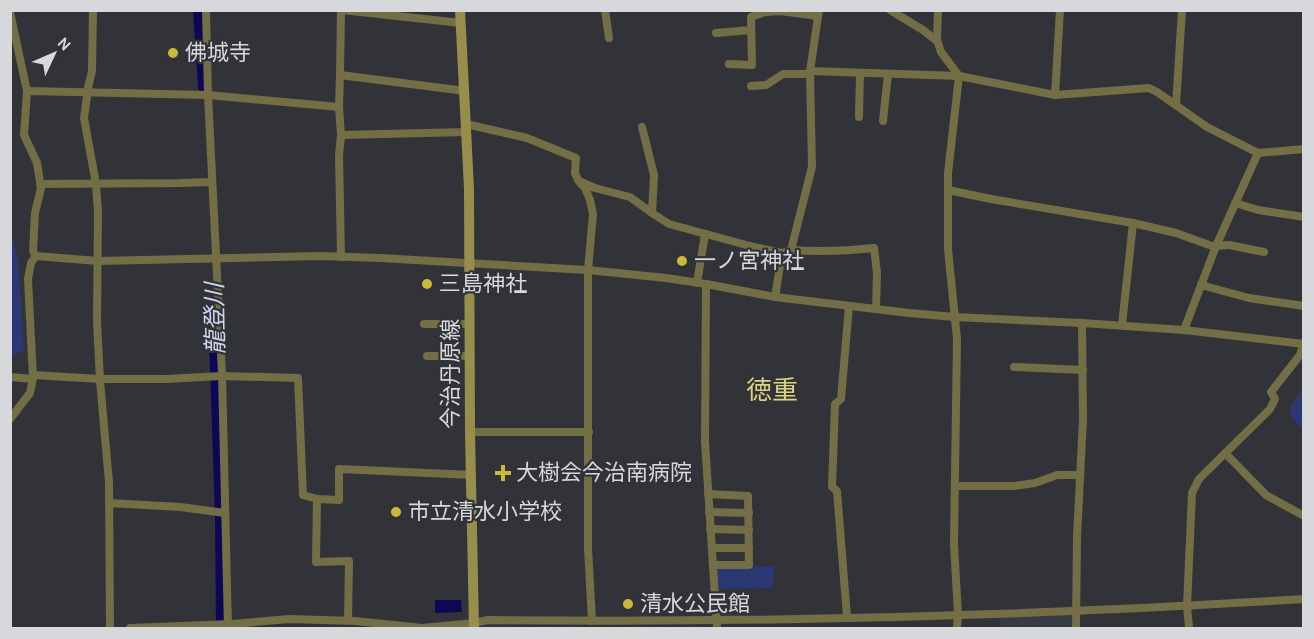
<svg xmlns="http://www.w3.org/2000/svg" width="1314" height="639" font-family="Karla,'Noto Sans JP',sans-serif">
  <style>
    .built { fill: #373b46 }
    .green { fill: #2c3874 }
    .water { fill: #0d0755 }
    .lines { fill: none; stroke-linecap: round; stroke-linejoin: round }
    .river { stroke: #0d0755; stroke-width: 14 }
    .minor { stroke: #736e45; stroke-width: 8 }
    .secondary { stroke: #978e4c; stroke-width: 10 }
    .poi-dot { fill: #caba39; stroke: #313338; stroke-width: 2 }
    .labels { text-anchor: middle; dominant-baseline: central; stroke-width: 4.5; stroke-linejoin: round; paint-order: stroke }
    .poi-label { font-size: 22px; fill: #d7d8dc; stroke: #313338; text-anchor: start }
    .street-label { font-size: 22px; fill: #d7d8dc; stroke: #313338 }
    .water-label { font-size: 24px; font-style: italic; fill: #cfd6ed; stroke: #313338 }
    .quarter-label { font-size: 26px; fill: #dcd283; stroke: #313338 }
  </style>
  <rect width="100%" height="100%" fill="#313338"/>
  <path class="built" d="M 1074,614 L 1074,628 L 1001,628 L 1000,616 Z"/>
  <g class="green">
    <path d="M 11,232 L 18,258 L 24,350 L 11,357 Z"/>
    <path d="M 1303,389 L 1304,389 L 1303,429 L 1292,419 L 1290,408 Z"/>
    <path d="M 774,566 L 772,588 L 719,589 L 717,570 L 720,568 Z"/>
  </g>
  <path class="water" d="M 435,600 L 461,600 L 462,612 L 435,613 Z"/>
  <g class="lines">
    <g class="river">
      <path d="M 200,10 L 205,87"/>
      <path d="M 215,310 L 222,518 L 223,628"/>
    </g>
    <g class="minor">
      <path d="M 93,10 L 92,71 L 88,88 L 84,118 L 96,184 L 98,212 L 97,321 L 100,381 L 109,482 L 110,628"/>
      <path d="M 206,10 L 208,95 L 222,374 L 228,628"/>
      <path d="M 342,10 L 461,23"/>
      <path d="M 605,10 L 609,38"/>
      <path d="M 890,10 L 923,30 L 937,41"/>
      <path d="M 938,10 L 937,40 L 941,52 L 959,76 L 948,173 L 948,249 L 957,339 L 954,544 L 958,615 L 957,628"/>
      <path d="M 10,12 L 27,91 L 24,135 L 37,163 L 41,188 L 35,213 L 33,251 L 36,256 L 98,261 L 321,256 L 380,258 L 588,270 L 666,278 L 706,284 L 775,297 L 909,313 L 955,317 L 1082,323 L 1184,330 L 1304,344"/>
      <path d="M 716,33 L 751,30"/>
      <path d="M 729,64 L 752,65 L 751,17 L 765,12 L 780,11 L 818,16"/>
      <path d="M 810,71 L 959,76 L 1055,95 L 1149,88 L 1157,92 L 1207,127 L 1258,153 L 1304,149"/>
      <path d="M 340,75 L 341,10"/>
      <path d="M 751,86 L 766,85 L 783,74 L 810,74"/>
      <path d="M 27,91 L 208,95 L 339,107"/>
      <path d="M 465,91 L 340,75 L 339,107 L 341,135 L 467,132"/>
      <path d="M 1055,95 L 1060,10"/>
      <path d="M 1176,105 L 1182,10"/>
      <path d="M 859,117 L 860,73"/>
      <path d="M 883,121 L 888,74"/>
      <path d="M 466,124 L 527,138 L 576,158 L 575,173 L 578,180 L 585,188 L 590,200 L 593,214 L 588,270 L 588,548 L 592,621"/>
      <path d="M 642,127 L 654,175 L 652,213 L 669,224 L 754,247 L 782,253"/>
      <path d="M 341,135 L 339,156 L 341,257"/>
      <path d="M 581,182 L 595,188 L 630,197 L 652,213"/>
      <path d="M 40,184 L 180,183 L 212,182"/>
      <path d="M 948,190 L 991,199 L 1133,223 L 1176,233 L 1215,247"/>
      <path d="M 1235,203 L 1258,210 L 1304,217"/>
      <path d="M 1216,246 L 1229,245 L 1264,252"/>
      <path d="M 791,250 C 819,252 846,251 874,248 L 877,273 L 876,309"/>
      <path d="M 697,283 L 705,234"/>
      <path d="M 706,284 L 705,441 L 717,628"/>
      <path d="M 1201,285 L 1249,298 L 1304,306"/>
      <path d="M 775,297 L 782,253 L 791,250 L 812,167 L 810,71 L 819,10"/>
      <path d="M 424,324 L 470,324"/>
      <path d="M 1122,325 L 1133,223"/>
      <path d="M 1184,330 L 1216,246 L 1258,153"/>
      <path d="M 427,356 L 470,356"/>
      <path d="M 1014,367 L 1083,370"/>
      <path d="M 33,375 L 100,379 L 166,379 L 222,376 L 298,378 L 303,495 L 317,499 L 339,500 L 339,469 L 472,475"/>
      <path d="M 10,377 L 33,379"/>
      <path d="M 10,419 L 30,393 L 33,378 L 28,279 L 31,263 L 36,256"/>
      <path d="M 470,432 L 589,432"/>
      <path d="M 1225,453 L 1266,495 L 1304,516"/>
      <path d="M 955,486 L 1014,486 L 1035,483 L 1057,475 L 1080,475"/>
      <path d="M 708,494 L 748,496 L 749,565 L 713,565"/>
      <path d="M 317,499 L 316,562 L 349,561 L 348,620"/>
      <path d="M 109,503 L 180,507 L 225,513"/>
      <path d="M 709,512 L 749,513"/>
      <path d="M 710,529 L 749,530"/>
      <path d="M 712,548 L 749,548"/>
      <path d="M 847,617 L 837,491 L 832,487 L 835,404 L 841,399 L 849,306"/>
      <path d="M 130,628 L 232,624 L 289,619 L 355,621 L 422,628 L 474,623 L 488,620 C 760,623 1032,616 1304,599"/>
      <path d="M 1076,628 L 1077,537 L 1083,419 L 1082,323"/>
      <path d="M 1189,628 L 1187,606 L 1192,493 L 1199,479 L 1270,409 L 1275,399 L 1271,392 L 1300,355 L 1304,342"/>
    </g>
    <path class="secondary" d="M 460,10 L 469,189 L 470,432 L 474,628"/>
  </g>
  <g class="poi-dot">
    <circle cx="173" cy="53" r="6"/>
    <circle cx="682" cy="261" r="6"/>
    <circle cx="427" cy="284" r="6"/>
    <path d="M500 464h6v6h6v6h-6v6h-6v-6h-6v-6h6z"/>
    <circle cx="396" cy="512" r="6"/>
    <circle cx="628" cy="604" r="6"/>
  </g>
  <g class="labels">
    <g class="poi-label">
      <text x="185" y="53">佛城寺</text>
      <text x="694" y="261">一ノ宮神社</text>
      <text x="439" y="284">三島神社</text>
      <text x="516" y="473">大樹会今治南病院</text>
      <text x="408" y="512">市立清水小学校</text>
      <text x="640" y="604">清水公民館</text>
    </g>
    <g class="street-label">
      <text transform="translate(451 374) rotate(-90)">今治丹原線</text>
    </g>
    <g class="water-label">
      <text transform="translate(215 319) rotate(-91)">龍登川</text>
    </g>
    <g class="quarter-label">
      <text x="772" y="390">徳重</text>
    </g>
  </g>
  <rect width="1314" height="639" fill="none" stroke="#d7d8dc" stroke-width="24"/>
  <g transform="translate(54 54) rotate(46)" stroke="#313338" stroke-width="4.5" paint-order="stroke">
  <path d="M0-4.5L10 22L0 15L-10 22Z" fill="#d7d8dc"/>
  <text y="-9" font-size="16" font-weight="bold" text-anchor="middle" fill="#d7d8dc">N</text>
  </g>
</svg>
